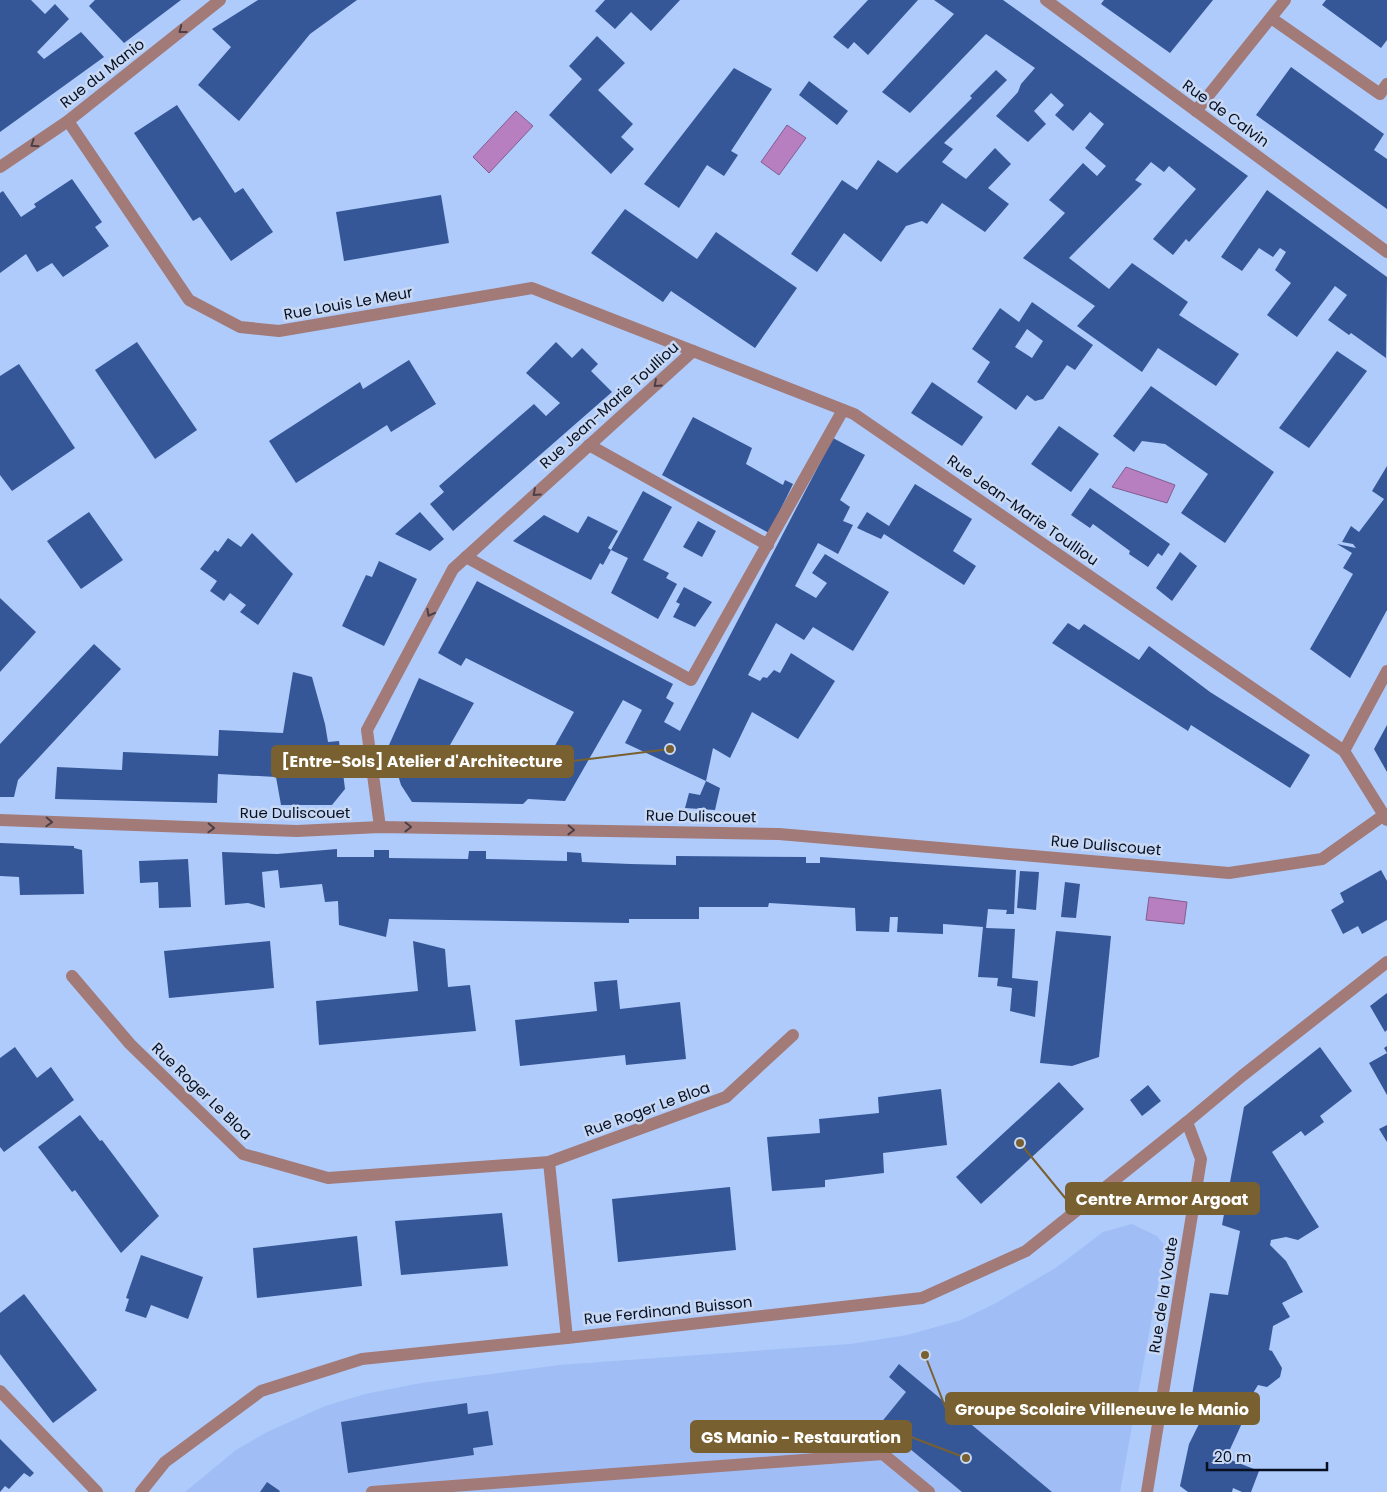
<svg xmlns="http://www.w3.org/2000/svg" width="1387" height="1492" font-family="Poppins,sans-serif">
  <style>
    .built { fill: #a0bef5 }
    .water { fill: #b77fc0; stroke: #825d90 }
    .building { fill: #355797; fill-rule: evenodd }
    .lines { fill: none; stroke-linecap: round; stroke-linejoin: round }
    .minor { stroke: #a27a78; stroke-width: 12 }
    .oneway { stroke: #4d3f48 }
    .labels { text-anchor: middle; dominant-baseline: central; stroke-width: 5; stroke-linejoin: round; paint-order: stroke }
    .street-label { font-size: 15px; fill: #070f20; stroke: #c7d8f5 }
    .leader { fill: none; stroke: #796031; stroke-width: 2 }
    .callout-dot { fill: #796031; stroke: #c7d8f5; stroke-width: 2 }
    .callout { fill: #796031; stroke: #796031; stroke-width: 2 }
    .callout-label { font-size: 16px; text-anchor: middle; font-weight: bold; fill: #fff }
  </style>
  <rect width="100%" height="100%" fill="#afcbfc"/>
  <path class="built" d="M 1132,1224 L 1157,1236 L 1165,1246 L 1120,1492 L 185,1492 L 236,1450 L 267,1432 L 325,1406 L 365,1394 L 421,1383 L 559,1365 L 850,1344 L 907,1335 L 961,1320 L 996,1303 L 1057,1267 L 1103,1232 Z"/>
  <g class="water">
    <path d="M 516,111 L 533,126 L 489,173 L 473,157 Z"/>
    <path d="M 787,125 L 806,138 L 779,175 L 761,162 Z"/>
    <path d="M 1126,467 L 1175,485 L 1167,503 L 1112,487 Z"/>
    <path d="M 1149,897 L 1187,902 L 1184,924 L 1146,920 Z"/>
  </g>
  <g class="building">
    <path d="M 0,0 L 31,0 L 45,14 L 55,4 L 69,19 L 37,52 L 44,59 L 81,32 L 104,57 L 0,132 Z"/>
    <path d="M 95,0 L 181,0 L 124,43 L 89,6 Z"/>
    <path d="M 258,0 L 357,0 L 310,34 L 239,121 L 198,85 L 231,47 L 212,29 Z"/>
    <path d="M 605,0 L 680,0 L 651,31 L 631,12 L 615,29 L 595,11 Z"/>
    <path d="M 868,0 L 918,0 L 868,55 L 854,42 L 848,49 L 833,37 Z"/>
    <path d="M 934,0 L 1003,0 L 1248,176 L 1189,242 L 1186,239 L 1173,255 L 1153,239 L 1196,189 L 1169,166 L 1164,172 L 1151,162 L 1135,180 L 1142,184 L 1069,258 L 1109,289 L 1132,263 L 1188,302 L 1179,315 L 1239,354 L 1216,386 L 1158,348 L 1142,372 L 1077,326 L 1095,306 L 1023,258 L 1065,213 L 1049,200 L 1083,163 L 1097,176 L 1106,166 L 1085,148 L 1104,124 L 1090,112 L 1073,131 L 1055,115 L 1064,105 L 1051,93 L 1034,111 L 1046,124 L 1028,142 L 996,116 L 1018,92 L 1021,84 L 1035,68 L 986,34 L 910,113 L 882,92 L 954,14 Z"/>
    <path d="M 1104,0 L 1213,0 L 1170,53 L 1101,4 Z"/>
    <path d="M 1326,0 L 1387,0 L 1387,40 L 1381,48 L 1322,5 Z"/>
    <path d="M 597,36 L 625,63 L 598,90 L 633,124 L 621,137 L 634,149 L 611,174 L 549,115 L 582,79 L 569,66 Z"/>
    <path d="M 1291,67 L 1384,134 L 1374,150 L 1387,159 L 1387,209 L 1256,115 Z"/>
    <path d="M 734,68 L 772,89 L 731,151 L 738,155 L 724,176 L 707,165 L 679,208 L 644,184 Z"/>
    <path d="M 996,70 L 1007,80 L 944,143 L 953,149 L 942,162 L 966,179 L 995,148 L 1011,164 L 988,188 L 1009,204 L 985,232 L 942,203 L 927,224 L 922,221 L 906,226 L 881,262 L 844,233 L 817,272 L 791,254 L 842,180 L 857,190 L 878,160 L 897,173 L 972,98 L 970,96 Z"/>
    <path d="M 809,81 L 848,111 L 837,125 L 799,95 Z"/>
    <path d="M 177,105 L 235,193 L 243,188 L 273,232 L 231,261 L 200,217 L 193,221 L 134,133 Z"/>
    <path d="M 72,179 L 102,222 L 95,227 L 109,246 L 63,277 L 52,263 L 37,272 L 26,254 L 0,273 L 0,193 L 3,191 L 21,217 L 36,207 L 34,204 Z"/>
    <path d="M 1267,190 L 1387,277 L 1386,358 L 1351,333 L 1349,335 L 1328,320 L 1347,295 L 1335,286 L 1297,337 L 1267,315 L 1291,283 L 1275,270 L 1286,252 L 1280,248 L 1273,257 L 1259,248 L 1242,271 L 1221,257 Z"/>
    <path d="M 441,195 L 449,243 L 344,261 L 336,212 Z"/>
    <path d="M 625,209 L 697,259 L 716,232 L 797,288 L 755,348 L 671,291 L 663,302 L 591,253 Z"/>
    <path d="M 1032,302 L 1093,345 L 1075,370 L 1067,365 L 1043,399 L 1035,401 L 1027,395 L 1016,410 L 977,382 L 990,362 L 972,349 L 1000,308 L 1019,322 ZM 1027,329 L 1043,341 L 1032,358 L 1015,347 Z"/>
    <path d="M 137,342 L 197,430 L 155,459 L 95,370 Z"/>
    <path d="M 556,342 L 572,358 L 582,348 L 598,364 L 591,371 L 612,392 L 453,531 L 430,504 L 444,492 L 439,486 L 534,404 L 546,416 L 560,403 L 526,373 Z"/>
    <path d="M 1337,351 L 1367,371 L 1309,448 L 1279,428 Z"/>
    <path d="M 409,360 L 436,404 L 391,432 L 387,425 L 296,483 L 269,441 L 360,382 L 363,389 Z"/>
    <path d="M 19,364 L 75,448 L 12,491 L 0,475 L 0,376 Z"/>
    <path d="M 932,382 L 983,417 L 962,446 L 911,413 Z"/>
    <path d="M 1151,386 L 1274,472 L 1225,543 L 1181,513 L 1208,474 L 1165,444 L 1142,441 L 1134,452 L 1113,436 Z"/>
    <path d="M 693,417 L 752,448 L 746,464 L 783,485 L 785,480 L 793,484 L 769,533 L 662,475 Z"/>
    <path d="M 1059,426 L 1099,454 L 1071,492 L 1031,464 Z"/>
    <path d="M 833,438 L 865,455 L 840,500 L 850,507 L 843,521 L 853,525 L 838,554 L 818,543 L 795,586 L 816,598 L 827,583 L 812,573 L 825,554 L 889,592 L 853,651 L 813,627 L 804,640 L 776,623 L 748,675 L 760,681 L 763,677 L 767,678 L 774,670 L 780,673 L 791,653 L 835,681 L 798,739 L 752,712 L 730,758 L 713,748 L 706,781 L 625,743 L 642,710 L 623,700 L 565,801 L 528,799 L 523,804 L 412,802 L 401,785 L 389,745 L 419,678 L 474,703 L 450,745 L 553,749 L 574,712 L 466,658 L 461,666 L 438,653 L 477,581 L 673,684 L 666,698 L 674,703 L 664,722 L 680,731 Z"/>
    <path d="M 1387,466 L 1387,610 L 1350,678 L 1310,649 L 1353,574 L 1343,568 L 1352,553 L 1337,544 L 1356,548 L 1353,544 L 1342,542 L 1351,526 L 1359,532 L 1384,499 L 1372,491 Z"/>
    <path d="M 915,484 L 972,519 L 953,551 L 976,566 L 964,585 L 884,534 L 881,539 L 857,528 L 867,512 L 889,526 Z"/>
    <path d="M 1090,488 L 1170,544 L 1162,556 L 1158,553 L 1148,567 L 1129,554 L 1130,551 L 1093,524 L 1090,528 L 1071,515 Z"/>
    <path d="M 643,491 L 672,507 L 643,560 L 669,573 L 666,578 L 677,584 L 658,619 L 611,593 L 628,558 L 611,550 L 603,565 L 600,563 L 591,580 L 513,541 L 544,515 L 578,533 L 588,516 L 618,531 L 608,548 L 611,550 Z"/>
    <path d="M 89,512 L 123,560 L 81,589 L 47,541 Z"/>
    <path d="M 420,512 L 444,539 L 430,551 L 395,534 Z"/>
    <path d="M 698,521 L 716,531 L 702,557 L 683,547 Z"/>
    <path d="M 252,533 L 293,574 L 258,625 L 240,612 L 246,605 L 230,593 L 224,601 L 210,591 L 217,581 L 200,569 L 215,550 L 218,552 L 228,538 L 241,547 Z"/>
    <path d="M 1180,552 L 1197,566 L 1172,601 L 1156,588 Z"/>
    <path d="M 379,561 L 417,579 L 384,646 L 342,626 L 366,575 L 372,577 Z"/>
    <path d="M 684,587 L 712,602 L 695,627 L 673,617 L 680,604 L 676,602 Z"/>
    <path d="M 0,598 L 36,632 L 0,672 Z"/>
    <path d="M 1068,623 L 1079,630 L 1084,624 L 1139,660 L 1149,646 L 1210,692 L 1310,755 L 1290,788 L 1191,725 L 1188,731 L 1052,643 Z"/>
    <path d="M 94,644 L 121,669 L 18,780 L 14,797 L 0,797 L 0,744 Z"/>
    <path d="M 293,672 L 312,677 L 325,724 L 328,742 L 339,741 L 345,789 L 332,805 L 281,805 L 276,777 L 218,774 L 217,803 L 55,799 L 57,767 L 122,770 L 123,752 L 218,756 L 219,730 L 283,733 Z"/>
    <path d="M 1387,725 L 1387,772 L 1374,749 Z"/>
    <path d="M 706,781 L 720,788 L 715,810 L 685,808 L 689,793 L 700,795 Z"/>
    <path d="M 0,843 L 74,846 L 74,848 L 82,850 L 84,894 L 20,895 L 19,877 L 0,876 Z"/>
    <path d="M 337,849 L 337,857 L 374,857 L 374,850 L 389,850 L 389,858 L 468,859 L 469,851 L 486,851 L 486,859 L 567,861 L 567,852 L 581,853 L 582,862 L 630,864 L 676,865 L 676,856 L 806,857 L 806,863 L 820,863 L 820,857 L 1016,870 L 1014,914 L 1006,914 L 1007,910 L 988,909 L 986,928 L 1015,929 L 1012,978 L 1038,981 L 1035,1017 L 1010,1011 L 1012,988 L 997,986 L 998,978 L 978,977 L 983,927 L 943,924 L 943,934 L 897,932 L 898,917 L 890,917 L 889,932 L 856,931 L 855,908 L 769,903 L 768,907 L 699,907 L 699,919 L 629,919 L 629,923 L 389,919 L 386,937 L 339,925 L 338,901 L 325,902 L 322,884 L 280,888 L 278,870 L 262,872 L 265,908 L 248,903 L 225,905 L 222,852 L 277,854 Z"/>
    <path d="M 188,859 L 191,907 L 159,908 L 158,882 L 140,883 L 139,861 Z"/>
    <path d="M 1381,870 L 1387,881 L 1387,920 L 1362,934 L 1358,926 L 1343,934 L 1331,910 L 1344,902 L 1340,893 Z"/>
    <path d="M 1020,871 L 1039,872 L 1036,910 L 1017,908 Z"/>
    <path d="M 1065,882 L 1080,884 L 1076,918 L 1061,917 Z"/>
    <path d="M 1056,931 L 1111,936 L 1099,1057 L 1072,1066 L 1040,1063 Z"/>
    <path d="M 270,941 L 274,988 L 169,998 L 164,951 Z"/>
    <path d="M 413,941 L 445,949 L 448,987 L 470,985 L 476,1031 L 319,1045 L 316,1001 L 418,991 Z"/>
    <path d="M 617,980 L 620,1009 L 680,1002 L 686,1059 L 626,1065 L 625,1055 L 520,1066 L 515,1020 L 597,1011 L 594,982 Z"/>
    <path d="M 1387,993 L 1387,1030 L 1385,1032 L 1370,1006 Z"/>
    <path d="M 1387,1046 L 1387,1095 L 1369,1063 L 1387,1053 L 1384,1048 Z"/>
    <path d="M 15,1047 L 37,1078 L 51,1067 L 74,1100 L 4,1152 L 0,1147 L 0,1058 Z"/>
    <path d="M 1320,1047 L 1352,1091 L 1320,1116 L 1324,1122 L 1305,1136 L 1301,1131 L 1272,1152 L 1319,1227 L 1298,1240 L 1286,1237 L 1271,1240 L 1270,1245 L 1286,1261 L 1303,1292 L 1282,1303 L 1290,1317 L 1273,1326 L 1269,1350 L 1272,1351 L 1282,1368 L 1280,1377 L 1267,1387 L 1258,1385 L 1244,1408 L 1248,1410 L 1226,1458 L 1259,1471 L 1251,1492 L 1242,1492 L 1233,1488 L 1232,1492 L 1188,1492 L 1180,1486 L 1189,1444 L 1204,1414 L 1190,1406 L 1210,1293 L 1228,1295 L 1240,1231 L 1222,1225 L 1244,1107 Z"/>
    <path d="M 1059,1082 L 1084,1109 L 981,1204 L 956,1177 Z"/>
    <path d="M 1148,1085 L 1161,1101 L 1142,1116 L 1130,1100 Z"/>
    <path d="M 941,1089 L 947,1145 L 883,1153 L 884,1173 L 825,1180 L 825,1187 L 772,1191 L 767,1137 L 820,1133 L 819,1119 L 879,1113 L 878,1097 Z"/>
    <path d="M 80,1115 L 100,1141 L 102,1140 L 159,1216 L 121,1253 L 75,1190 L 72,1192 L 38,1147 Z"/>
    <path d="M 1387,1125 L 1387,1142 L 1379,1129 Z"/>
    <path d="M 730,1187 L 736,1250 L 618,1262 L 612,1199 Z"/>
    <path d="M 502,1213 L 508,1266 L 401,1275 L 395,1221 Z"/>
    <path d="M 357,1236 L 362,1286 L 257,1298 L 253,1248 Z"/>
    <path d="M 141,1255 L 203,1277 L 188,1319 L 151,1305 L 146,1318 L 125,1311 L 129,1299 L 126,1298 Z"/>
    <path d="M 24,1294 L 97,1390 L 53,1423 L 0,1354 L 0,1313 Z"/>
    <path d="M 899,1364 L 1052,1492 L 962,1492 L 880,1424 L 906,1392 L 889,1377 Z"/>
    <path d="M 467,1403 L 468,1414 L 488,1411 L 493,1445 L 473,1448 L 474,1455 L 348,1473 L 341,1422 Z"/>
    <path d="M 0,1439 L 34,1473 L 30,1477 L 24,1473 L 9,1489 L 5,1486 L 0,1492 Z"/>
    <path d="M 267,1482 L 280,1491 L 279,1492 L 260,1492 Z"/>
  </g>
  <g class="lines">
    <g class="minor">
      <path d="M 1046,0 L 1387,252"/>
      <path d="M 1271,18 L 1380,94 L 1387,84"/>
      <path d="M 1196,111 L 1285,0"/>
      <path d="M 68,121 L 189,300 L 240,327 L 279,331 L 532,288 L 854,414 L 1344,751 L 1387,820"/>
      <path d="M 0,167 L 68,121 L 220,0"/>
      <path d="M 589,445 L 768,545"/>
      <path d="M 466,557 L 691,680 L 843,410"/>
      <path d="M 1344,751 L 1387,671"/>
      <path d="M 0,820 L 297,831 L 380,827 L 779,834 L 1229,873 L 1322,859 L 1384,815"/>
      <path d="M 380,827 L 367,730 L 453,569 L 693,351"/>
      <path d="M 72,976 L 130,1044 L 243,1154 L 328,1178 L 549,1162 L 726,1097 L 793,1035"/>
      <path d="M 549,1162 L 567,1338"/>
      <path d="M 0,1391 L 97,1492"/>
      <path d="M 141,1492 L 165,1462 L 261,1391 L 362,1359 L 567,1338 L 922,1298 L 1026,1251 L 1187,1122"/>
      <path d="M 372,1492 L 883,1454 L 929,1492"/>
      <path d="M 1147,1492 L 1201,1159 L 1187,1122 L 1242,1076 L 1387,962"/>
    </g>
  </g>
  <defs><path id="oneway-chevron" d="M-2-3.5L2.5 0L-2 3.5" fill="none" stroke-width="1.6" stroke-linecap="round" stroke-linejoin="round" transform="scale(1.25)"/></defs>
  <g class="oneway">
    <use href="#oneway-chevron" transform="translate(182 30) rotate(142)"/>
    <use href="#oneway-chevron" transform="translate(34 144) rotate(146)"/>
    <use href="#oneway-chevron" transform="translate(657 384) rotate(138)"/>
    <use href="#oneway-chevron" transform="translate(536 493) rotate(138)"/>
    <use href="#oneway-chevron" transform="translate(430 613) rotate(118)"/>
    <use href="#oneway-chevron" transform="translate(49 822) rotate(2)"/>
    <use href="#oneway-chevron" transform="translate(408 827) rotate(1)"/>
    <use href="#oneway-chevron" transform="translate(211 828) rotate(2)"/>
    <use href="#oneway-chevron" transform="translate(571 830) rotate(1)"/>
  </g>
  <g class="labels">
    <g class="street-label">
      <text transform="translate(102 73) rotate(-38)">Rue du Manio</text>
      <text transform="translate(1226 113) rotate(36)">Rue de Calvin</text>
      <text transform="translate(348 303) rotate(-10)">Rue Louis Le Meur</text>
      <text transform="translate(609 405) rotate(-42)">Rue Jean-Marie Toulliou</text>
      <text transform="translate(1023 510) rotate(35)">Rue Jean-Marie Toulliou</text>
      <text x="295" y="812">Rue Duliscouet</text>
      <text transform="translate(701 816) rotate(1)">Rue Duliscouet</text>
      <text transform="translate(1106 845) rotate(5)">Rue Duliscouet</text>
      <text transform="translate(202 1091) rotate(44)">Rue Roger Le Bloa</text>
      <text transform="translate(647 1109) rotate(-20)">Rue Roger Le Bloa</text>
      <text transform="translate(1163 1295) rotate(-81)">Rue de la Voute</text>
      <text transform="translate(668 1310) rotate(-6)">Rue Ferdinand Buisson</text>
    </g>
  </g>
  <path class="leader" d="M670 749L573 761M1020 1143L1066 1199M925 1355L946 1409M966 1458L911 1437"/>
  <g class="callout-dot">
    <circle cx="670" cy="749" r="5"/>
    <circle cx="1020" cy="1143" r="5"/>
    <circle cx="925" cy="1355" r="5"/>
    <circle cx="966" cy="1458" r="5"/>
  </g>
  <g class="callout">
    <rect x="272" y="746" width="301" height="31" rx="5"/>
    <rect x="1066" y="1183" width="193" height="31" rx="5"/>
    <rect x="946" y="1393" width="313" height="31" rx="5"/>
    <rect x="691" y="1421" width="220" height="31" rx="5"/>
  </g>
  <g class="callout-label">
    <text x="422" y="767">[Entre-Sols] Atelier d'Architecture</text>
    <text x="1162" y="1205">Centre Armor Argoat</text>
    <text x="1102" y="1415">Groupe Scolaire Villeneuve le Manio</text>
    <text x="801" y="1443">GS Manio - Restauration</text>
  </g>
  <path d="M1207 1462v8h120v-8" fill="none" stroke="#070f20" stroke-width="2.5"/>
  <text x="1214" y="1462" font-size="15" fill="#070f20" stroke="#c7d8f5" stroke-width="4" paint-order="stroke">20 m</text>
</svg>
